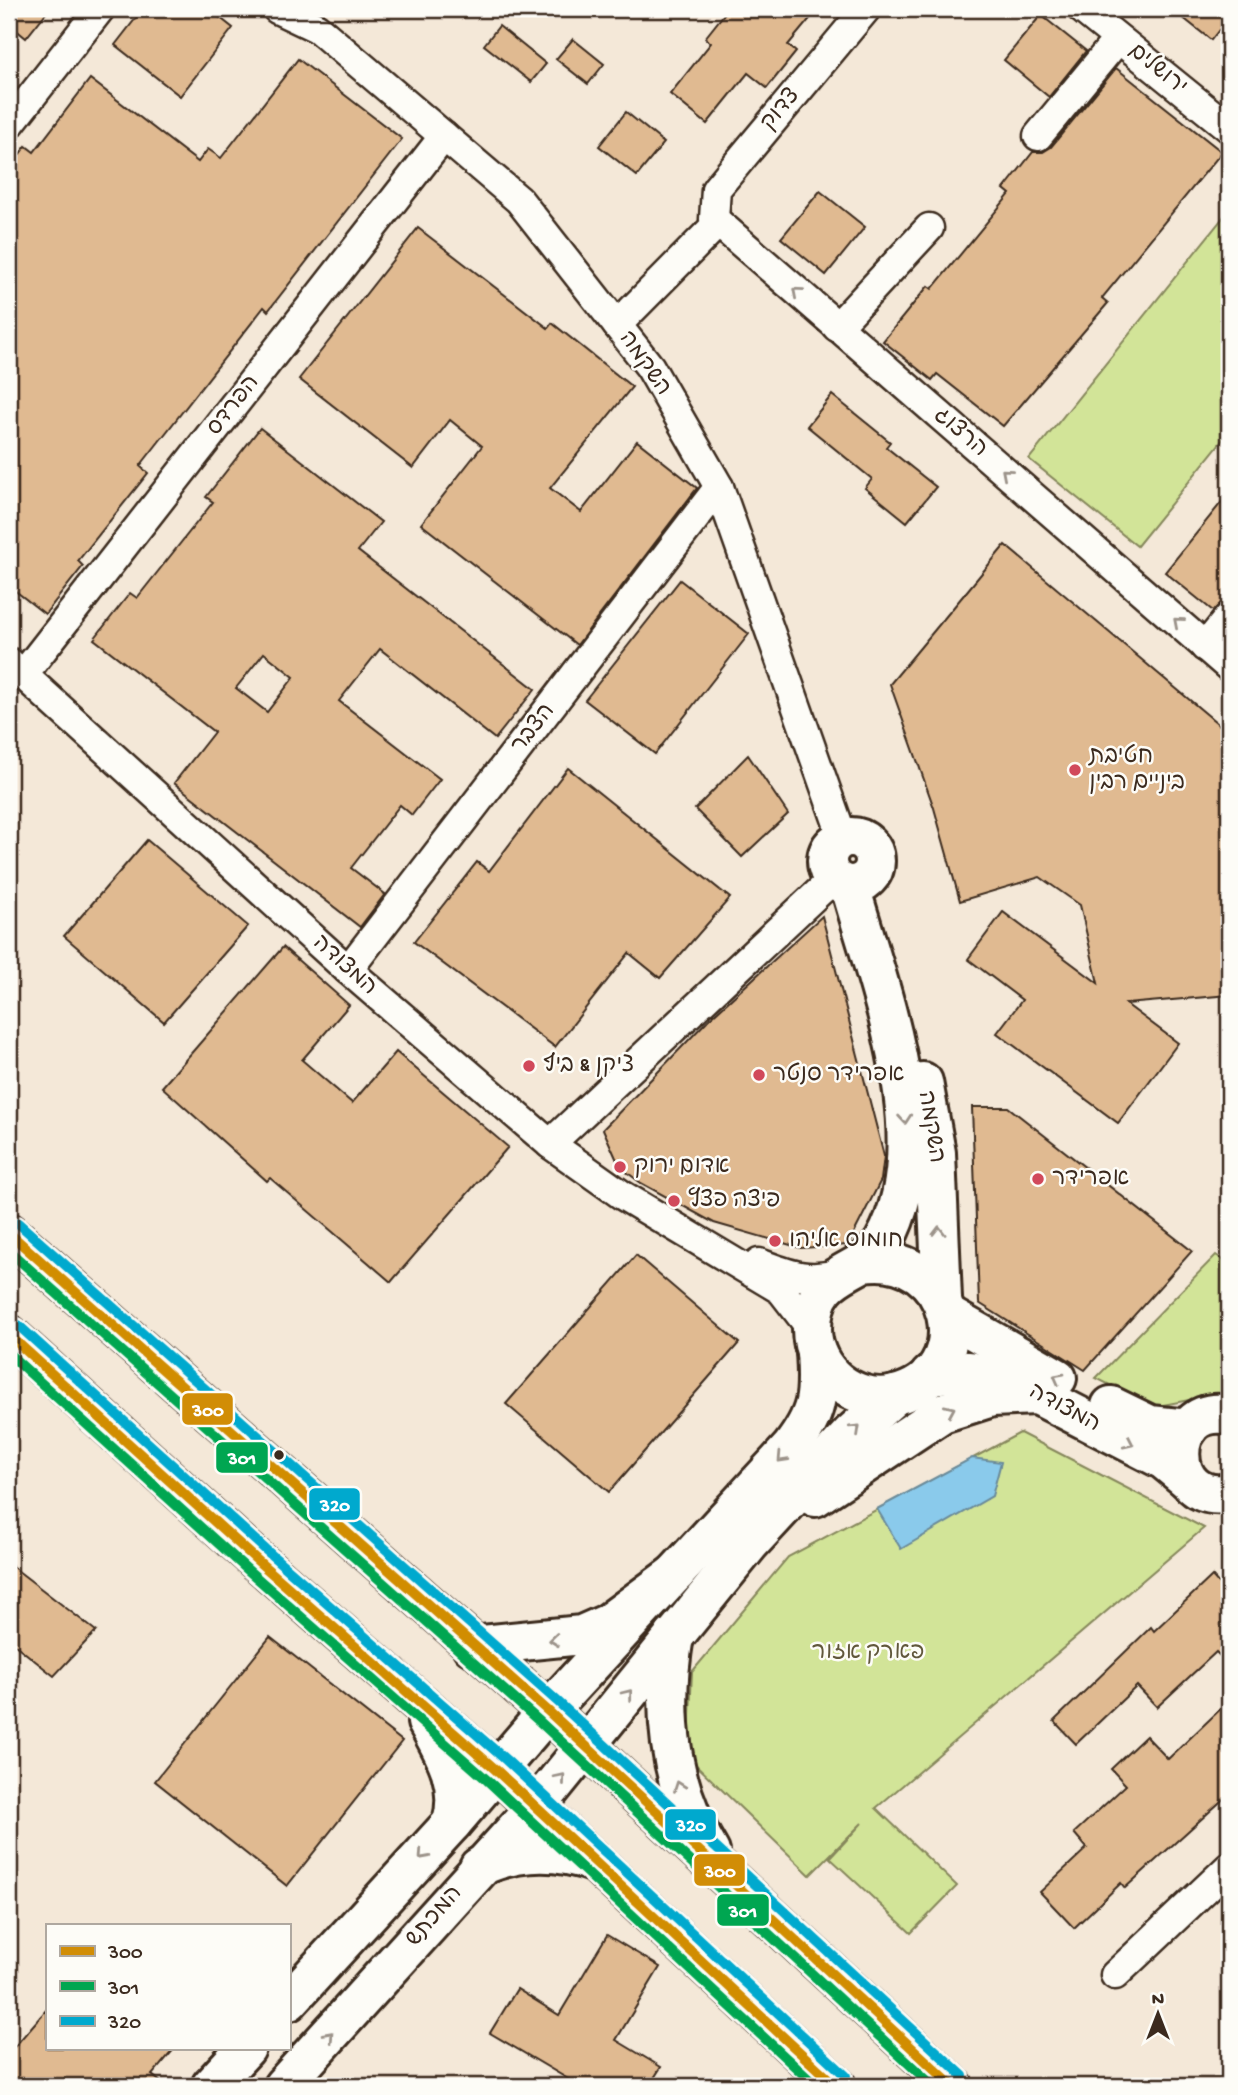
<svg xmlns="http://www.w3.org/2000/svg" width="1238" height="2095" font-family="'Gochi Hand','Playpen Sans Hebrew',sans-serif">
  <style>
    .green { fill: #d2e498; stroke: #86875b; stroke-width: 2 }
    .water { fill: #8acaeb; stroke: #6a8a99; stroke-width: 2 }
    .building { fill: #e0ba91; stroke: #3b2a1e; stroke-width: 2; fill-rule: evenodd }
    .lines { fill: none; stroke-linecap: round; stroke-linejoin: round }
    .street-casing { stroke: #3b2a1e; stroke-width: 33 }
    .secondary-casing { stroke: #3b2a1e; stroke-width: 44 }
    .highway-casing { stroke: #3b2a1e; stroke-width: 44 }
    .street { stroke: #fdfcf7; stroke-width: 28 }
    .secondary { stroke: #fdfcf7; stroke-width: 38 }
    .highway { stroke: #fdfcf7; stroke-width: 38 }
    .bus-1-casing { stroke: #fdfcf7; stroke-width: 16 }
    .bus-2-casing { stroke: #fdfcf7; stroke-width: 16 }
    .bus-3-casing { stroke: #fdfcf7; stroke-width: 16 }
    .bus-1 { stroke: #d18d06; stroke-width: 10 }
    .bus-2 { stroke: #00a651; stroke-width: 10 }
    .bus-3 { stroke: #00a9ce; stroke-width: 10 }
    .oneway { stroke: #9c938a }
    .poi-dot { fill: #d1495b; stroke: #fdfcf7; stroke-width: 2.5 }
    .bus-dot { fill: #3b2a1e; stroke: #fdfcf7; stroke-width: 2.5 }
    .labels { text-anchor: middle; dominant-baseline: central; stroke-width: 5; stroke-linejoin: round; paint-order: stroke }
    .street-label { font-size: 23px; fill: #3b2a1e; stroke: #fdfcf7 }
    .poi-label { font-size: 23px; fill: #3b2a1e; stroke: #fdfcf7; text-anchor: start }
    .park-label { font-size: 23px; fill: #61583c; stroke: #fdfcf7 }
    .line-badge { stroke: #fdfcf7; stroke-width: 2.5 }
    .badge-label { font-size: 19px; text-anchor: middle; font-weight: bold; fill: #fff }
  </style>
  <rect width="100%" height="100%" fill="#f4e8d8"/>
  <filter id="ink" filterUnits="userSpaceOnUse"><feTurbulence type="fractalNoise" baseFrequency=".0143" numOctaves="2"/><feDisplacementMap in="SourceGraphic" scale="14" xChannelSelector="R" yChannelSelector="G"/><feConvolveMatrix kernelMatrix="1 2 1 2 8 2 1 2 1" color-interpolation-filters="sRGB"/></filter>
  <g filter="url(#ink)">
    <g class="green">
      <path d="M 1229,210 L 1229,432 L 1137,546 L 1029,459 Z"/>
      <path d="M 1216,1255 L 1229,1264 L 1229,1399 L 1189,1400 L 1153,1407 L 1096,1378 Z"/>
      <path d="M 1020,1433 L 1204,1528 L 876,1808 L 957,1886 L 911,1933 L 830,1858 L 862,1823 L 810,1875 L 688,1757 L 692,1672 L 788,1557 Z"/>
    </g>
    <path class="water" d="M 972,1458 L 1001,1462 L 992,1496 L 901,1549 L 877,1509 Z"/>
    <g class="building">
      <path d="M 9,9 L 49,9 L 26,38 L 9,24 Z"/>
      <path d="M 143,9 L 209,9 L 233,28 L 180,96 L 115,45 Z"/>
      <path d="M 728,9 L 818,9 L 788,45 L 796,52 L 767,88 L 748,73 L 707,124 L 670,94 L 711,43 L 705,38 Z"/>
      <path d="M 1172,9 L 1229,9 L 1229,17 L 1211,40 Z"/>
      <path d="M 1041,15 L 1086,51 L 1049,97 L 1004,60 Z"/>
      <path d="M 499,26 L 546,64 L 531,82 L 484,45 Z"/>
      <path d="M 573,39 L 604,64 L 588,84 L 556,59 Z"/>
      <path d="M 298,59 L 402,139 L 268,311 L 264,307 L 140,466 L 148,473 L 78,561 L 83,566 L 45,614 L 9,586 L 9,168 L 26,146 L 34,152 L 90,79 L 198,162 L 208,149 L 221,158 Z"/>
      <path d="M 1116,68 L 1222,152 L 1102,298 L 1108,303 L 1003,426 L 937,374 L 932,380 L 883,341 L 928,286 L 932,289 L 1010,194 L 1004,189 L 1033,152 L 1043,152 L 1051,147 Z"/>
      <path d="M 626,112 L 664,143 L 637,176 L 599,146 Z"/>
      <path d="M 820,191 L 865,227 L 826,275 L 781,238 Z"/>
      <path d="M 418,228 L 548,328 L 552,323 L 632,387 L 550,488 L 581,512 L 637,441 L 697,488 L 577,645 L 421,524 L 482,446 L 450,420 L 413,468 L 299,379 Z"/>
      <path d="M 832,395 L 890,442 L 886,447 L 936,487 L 907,522 L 865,488 L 872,479 L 807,426 Z"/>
      <path d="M 260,428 L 381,522 L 358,551 L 535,689 L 495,739 L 380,649 L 339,701 L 440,779 L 412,815 L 400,805 L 351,868 L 385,894 L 360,927 L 174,783 L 214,732 L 94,639 L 130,593 L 137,598 L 213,502 L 206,497 ZM 264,653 L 294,677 L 267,712 L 236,688 Z"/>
      <path d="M 1229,493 L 1229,601 L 1222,602 L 1213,611 L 1165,572 Z"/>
      <path d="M 1005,545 L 1229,733 L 1229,995 L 1126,1004 L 1178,1043 L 1118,1123 L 997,1033 L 1022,1000 L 968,959 L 1003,912 L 1098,983 L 1080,905 L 1040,877 L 960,901 L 934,808 L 890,684 Z"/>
      <path d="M 680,580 L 749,634 L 655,754 L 585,700 Z"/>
      <path d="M 748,755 L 788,814 L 742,857 L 695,809 Z"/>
      <path d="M 568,768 L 730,898 L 660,978 L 629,953 L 555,1047 L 414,942 L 477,862 L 489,871 Z"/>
      <path d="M 147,840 L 248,926 L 164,1022 L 64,936 Z"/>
      <path d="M 822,916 L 884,1156 L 881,1180 L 848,1245 L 801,1248 L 714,1223 L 641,1183 L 620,1167 L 603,1129 L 708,1020 Z"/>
      <path d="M 283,947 L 349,1005 L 302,1060 L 352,1103 L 396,1052 L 508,1147 L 391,1282 L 270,1178 L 267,1181 L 162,1087 Z"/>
      <path d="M 972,1107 L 1008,1107 L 1192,1251 L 1085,1370 L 979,1303 Z"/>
      <path d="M 636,1255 L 739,1343 L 609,1492 L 506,1404 Z"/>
      <path d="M 9,1564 L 96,1631 L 54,1676 L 9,1640 Z"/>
      <path d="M 1212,1576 L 1229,1595 L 1229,1665 L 1216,1652 L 1157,1707 L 1137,1686 L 1076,1744 L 1054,1721 L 1151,1627 L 1154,1631 Z"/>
      <path d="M 270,1637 L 402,1741 L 287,1886 L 155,1781 Z"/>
      <path d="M 1229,1701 L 1229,1794 L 1125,1888 L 1121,1883 L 1074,1928 L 1040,1892 L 1087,1848 L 1074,1833 L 1126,1785 L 1111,1769 L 1146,1736 L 1168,1759 Z"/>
      <path d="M 607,1935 L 660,1967 L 616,2040 L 661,2067 L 649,2086 L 580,2086 L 490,2033 L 517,1989 L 559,2015 Z"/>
      <path d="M 47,2009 L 47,2048 L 175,2048 L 152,2075 L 166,2086 L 9,2086 L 9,2053 Z"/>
    </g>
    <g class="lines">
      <g class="street-casing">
        <g id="street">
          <path d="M 277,9 L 317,28 L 519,200 L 650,367 L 719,487 L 843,838"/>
          <path d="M 866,9 L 716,189 L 714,219 L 1229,667"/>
          <path d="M 1082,9 L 1229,128"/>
          <path d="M 9,125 L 100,9"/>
          <path d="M 1038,136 L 1118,39"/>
          <path d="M 617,325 L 718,223"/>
          <path d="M 837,327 L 929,228"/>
          <path d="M 1205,647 L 1229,617"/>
          <path d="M 9,662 L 348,970 L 550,1144 L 622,1195 L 781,1290 L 812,1330"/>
          <path d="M 23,675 L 444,136"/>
          <path d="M 348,970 L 719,487"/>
          <path d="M 550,1144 L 833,879"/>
          <path d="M 759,1263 C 789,1274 809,1283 839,1273"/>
          <path d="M 1115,1975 L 1229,1867"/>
        </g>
      </g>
      <g class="secondary-casing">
        <g id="secondary">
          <circle cx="851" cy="861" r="24"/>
          <path d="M 850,886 C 878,986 940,1142 884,1241 C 863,1278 812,1266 812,1329 C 812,1371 854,1405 895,1395 C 982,1374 955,1248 863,1262"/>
          <path d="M 923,1082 L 936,1153 L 942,1299"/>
          <path d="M 947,1315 L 1057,1378"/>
          <path d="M 930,1375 L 968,1371 L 1014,1383 L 1164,1460 L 1187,1479"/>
          <path d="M 1111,1406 L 1150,1425 L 1188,1429"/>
          <path d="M 1229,1415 C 1163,1402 1165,1507 1229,1493"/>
          <path d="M 815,1497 L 942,1413 L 992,1397 L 1037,1395"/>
          <path d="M 289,2001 L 452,1823 L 548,1711 L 791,1448 C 818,1413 819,1396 816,1352"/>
          <path d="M 211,2086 L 246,2048"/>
          <path d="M 283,2086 L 536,1807 L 750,1543 L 852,1433 L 895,1395"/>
        </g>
      </g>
      <g class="highway-casing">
        <g id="highway">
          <path d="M 9,1233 L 548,1711 L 953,2086"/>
          <path d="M 9,1335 L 258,1561 L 496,1770 L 836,2086"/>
          <path d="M 674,1636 C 661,1711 669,1786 710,1852"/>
          <path d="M 472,1646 L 582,1635 L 607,1624 L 676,1573"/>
          <path d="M 427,1722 C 445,1754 463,1784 452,1823"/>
          <path d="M 479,1867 C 518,1849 556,1848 596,1863"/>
        </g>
      </g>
      <use href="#street" class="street"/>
      <use href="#secondary" class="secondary"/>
      <use href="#highway" class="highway"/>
      <g class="bus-1-casing">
        <g id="bus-1">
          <path d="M 9,1233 L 548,1711 L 953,2086"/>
          <path d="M 9,1335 L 258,1561 L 496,1770 L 836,2086"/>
        </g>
      </g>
      <g class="bus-2-casing">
        <g id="bus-2">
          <path d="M 9,1251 L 539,1721 L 933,2086"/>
          <path d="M 9,1354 L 249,1571 L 487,1780 L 816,2086"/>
        </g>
      </g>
      <g class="bus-3-casing">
        <g id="bus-3">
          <path d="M 18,1223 L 557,1701 L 963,2076"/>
          <path d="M 18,1325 L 267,1551 L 506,1760 L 846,2076"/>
        </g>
      </g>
      <use href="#bus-1" class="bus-1"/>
      <use href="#bus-2" class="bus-2"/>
      <use href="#bus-3" class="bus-3"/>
    </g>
    <defs><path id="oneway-chevron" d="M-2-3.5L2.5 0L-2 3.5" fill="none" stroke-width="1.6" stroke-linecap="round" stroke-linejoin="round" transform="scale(1.75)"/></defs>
    <g class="oneway">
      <use href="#oneway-chevron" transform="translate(797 292) rotate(-139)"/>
      <use href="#oneway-chevron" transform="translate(1006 473) rotate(-139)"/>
      <use href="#oneway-chevron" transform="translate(1178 622) rotate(-139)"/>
      <use href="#oneway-chevron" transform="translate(905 1119) rotate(85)"/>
      <use href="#oneway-chevron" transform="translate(939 1231) rotate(-90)"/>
      <use href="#oneway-chevron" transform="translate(1058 1378) rotate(-152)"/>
      <use href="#oneway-chevron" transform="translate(950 1410) rotate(-24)"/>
      <use href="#oneway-chevron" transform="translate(856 1429) rotate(-43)"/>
      <use href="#oneway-chevron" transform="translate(1129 1443) rotate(25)"/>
      <use href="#oneway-chevron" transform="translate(782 1458) rotate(133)"/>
      <use href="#oneway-chevron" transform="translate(554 1640) rotate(174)"/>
      <use href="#oneway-chevron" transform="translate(628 1694) rotate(-52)"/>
      <use href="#oneway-chevron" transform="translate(561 1778) rotate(-50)"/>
      <use href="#oneway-chevron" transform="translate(679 1786) rotate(-110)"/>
      <use href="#oneway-chevron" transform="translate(423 1855) rotate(132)"/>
      <use href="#oneway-chevron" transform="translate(329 2036) rotate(-48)"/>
    </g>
  </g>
  <g class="poi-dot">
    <circle cx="1075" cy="770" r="7"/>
    <circle cx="529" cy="1066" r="7"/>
    <circle cx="759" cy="1075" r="7"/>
    <circle cx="620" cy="1167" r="7"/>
    <circle cx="1038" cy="1179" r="7"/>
    <circle cx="674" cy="1201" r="7"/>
    <circle cx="775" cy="1241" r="7"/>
  </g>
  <circle class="bus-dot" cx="279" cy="1455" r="6"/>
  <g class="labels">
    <g class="street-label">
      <text transform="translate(1157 70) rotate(39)">ירושלים</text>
      <text transform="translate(781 110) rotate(-50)">צדוק</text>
      <text transform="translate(644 364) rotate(55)">השקמה</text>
      <text transform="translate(234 406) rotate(-52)">הפרדס</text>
      <text transform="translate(960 433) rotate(41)">הרצוג</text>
      <text transform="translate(534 729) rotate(-52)">הצבר</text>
      <text transform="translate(344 966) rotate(42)">המצודה</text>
      <text transform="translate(930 1127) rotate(81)">השקמה</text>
      <text transform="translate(1064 1409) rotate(28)">המצודה</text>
      <text transform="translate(435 1917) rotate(-49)">המכתש</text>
    </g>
    <g class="poi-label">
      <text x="1089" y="757">חטיבת<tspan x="1089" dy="26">ביניים רבין</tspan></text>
      <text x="543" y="1066">ציקן &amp; ביף</text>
      <text x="773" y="1075">אפרידר סנטר</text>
      <text x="634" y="1167">אדום ירוק</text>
      <text x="1052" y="1179">אפרידר</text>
      <text x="688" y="1201">פיצה פצץ</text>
      <text x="789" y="1241">חומוס אליהו</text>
    </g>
    <g class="park-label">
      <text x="868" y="1653">פארק אזור</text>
    </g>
  </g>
  <g class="line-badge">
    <rect x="181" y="1392" width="53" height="34" rx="7" fill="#d18d06"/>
    <rect x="215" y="1441" width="54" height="33" rx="7" fill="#00a651"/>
    <rect x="308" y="1487" width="53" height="34" rx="7" fill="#00a9ce"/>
    <rect x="664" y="1808" width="53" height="33" rx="7" fill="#00a9ce"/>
    <rect x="693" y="1853" width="53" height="34" rx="7" fill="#d18d06"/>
    <rect x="716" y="1893" width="54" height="34" rx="7" fill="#00a651"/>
  </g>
  <g class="badge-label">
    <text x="208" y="1416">300</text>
    <text x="242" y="1464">301</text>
    <text x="335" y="1511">320</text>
    <text x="691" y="1831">320</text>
    <text x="720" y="1877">300</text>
    <text x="743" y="1917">301</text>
  </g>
  <rect width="1238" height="2095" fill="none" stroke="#fdfcf7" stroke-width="35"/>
  <rect x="18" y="18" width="1203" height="2060" fill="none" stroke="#3b2a1e" stroke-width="2.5" filter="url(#ink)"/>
  <rect x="46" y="1924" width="245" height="126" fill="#fdfcf7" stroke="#afa8a0" stroke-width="2"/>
  <rect x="60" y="1946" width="35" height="10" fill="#d18d06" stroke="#afa8a0" stroke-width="2"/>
  <text x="108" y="1958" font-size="21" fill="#3b2a1e">300</text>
  <rect x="60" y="1981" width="35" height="10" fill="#00a651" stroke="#afa8a0" stroke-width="2"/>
  <text x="108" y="1994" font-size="21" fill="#3b2a1e">301</text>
  <rect x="60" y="2016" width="35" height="10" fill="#00a9ce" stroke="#afa8a0" stroke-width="2"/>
  <text x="108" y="2028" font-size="21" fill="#3b2a1e">320</text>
  <g transform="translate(1158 2014)" stroke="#fdfcf7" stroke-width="5" paint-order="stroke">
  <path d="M0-5L12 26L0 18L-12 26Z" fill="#3b2a1e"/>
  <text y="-10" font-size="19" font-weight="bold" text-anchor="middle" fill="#3b2a1e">N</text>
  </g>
</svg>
